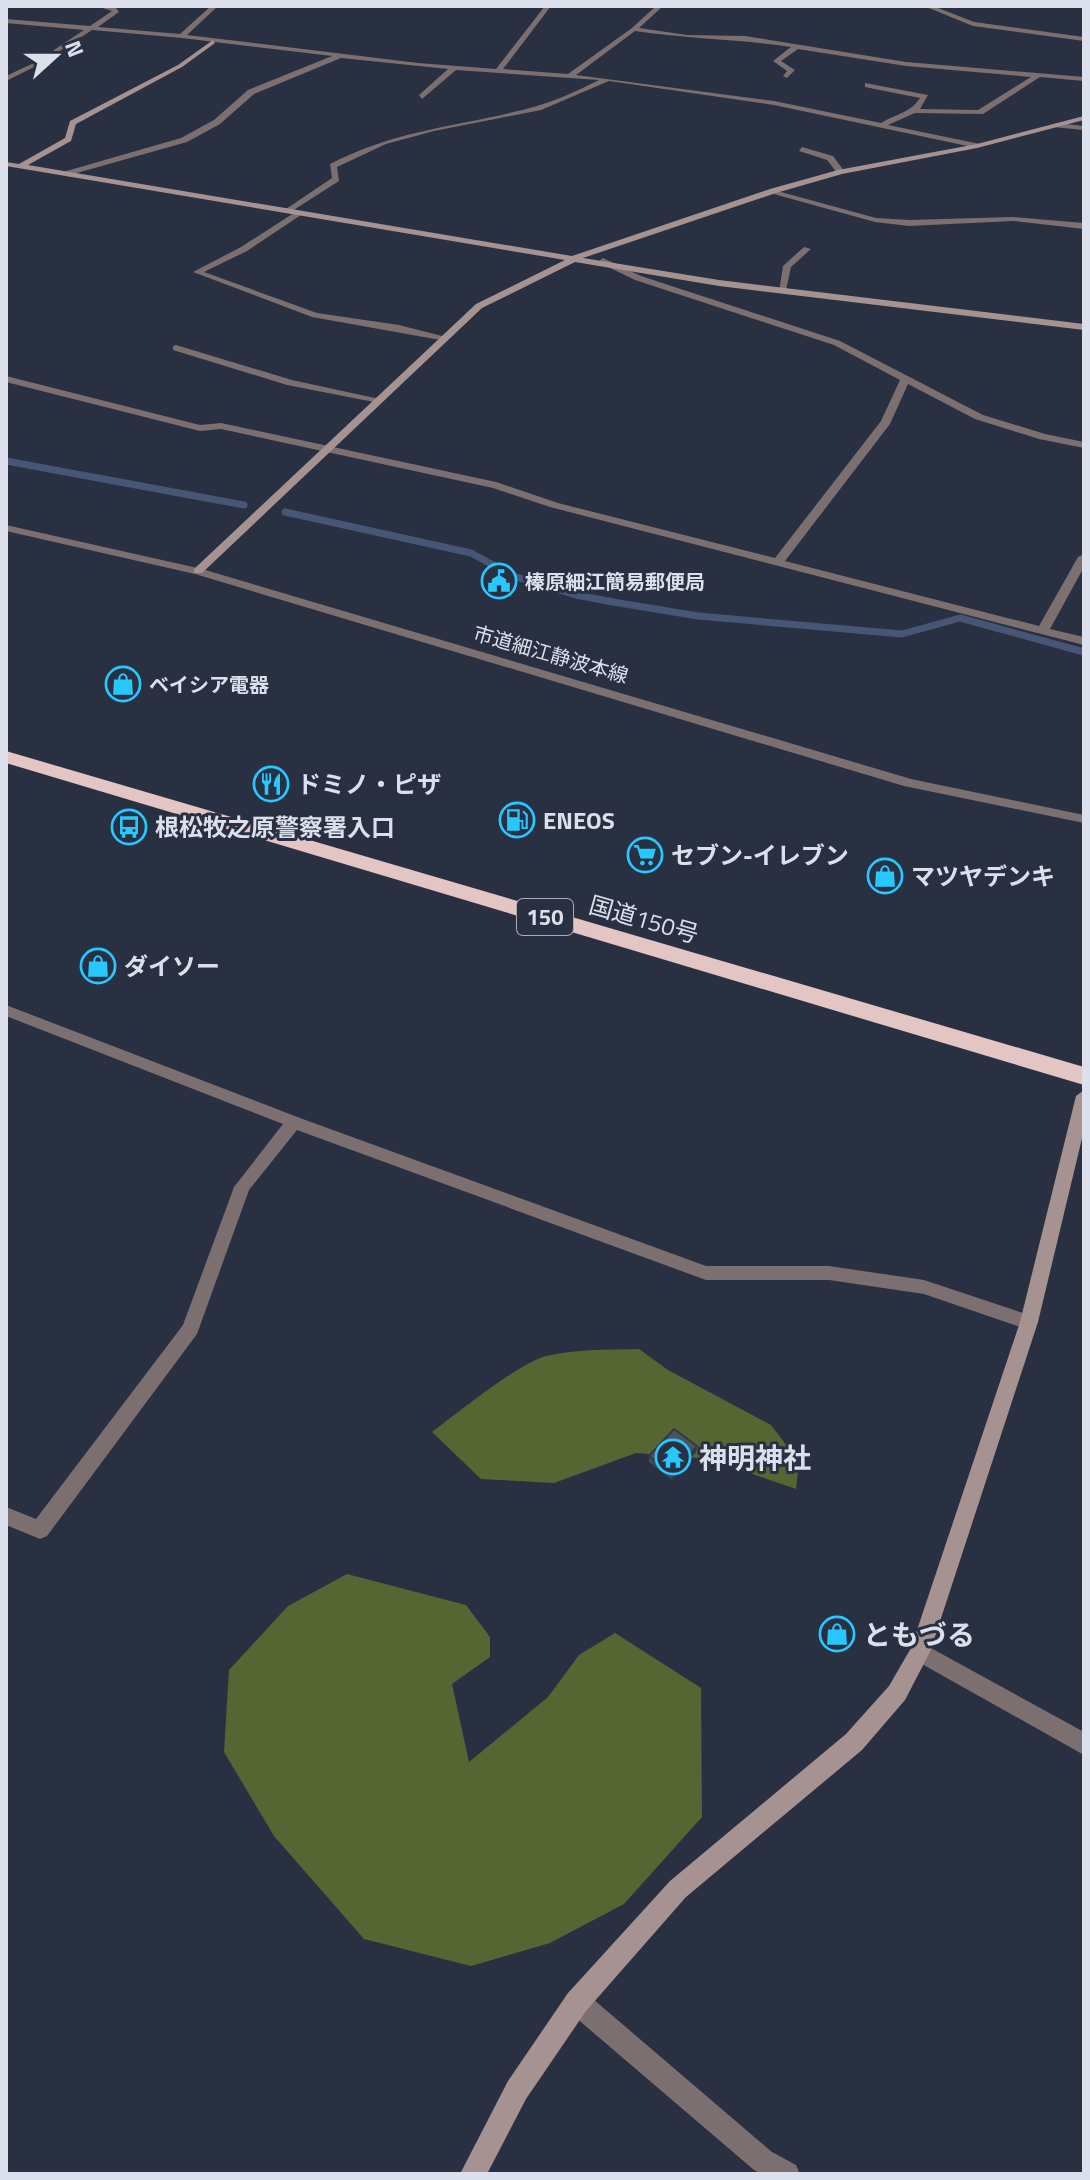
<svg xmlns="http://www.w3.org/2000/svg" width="1090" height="2180" font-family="'Titillium Web','Noto Sans JP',sans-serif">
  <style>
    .forest { fill: #566531 }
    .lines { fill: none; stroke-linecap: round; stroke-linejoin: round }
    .stream { stroke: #475674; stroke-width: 7 }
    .street { fill: #7b6f6f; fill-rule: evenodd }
    .secondary { fill: #a59291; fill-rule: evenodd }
    .highway { fill: #e3c5c4; fill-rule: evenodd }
    .wall { fill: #404757 }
    .shaded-wall { fill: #343947 }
    .building { fill: #4a5265; stroke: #343947; stroke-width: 2 }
    .labels { text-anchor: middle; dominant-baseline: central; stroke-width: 6; stroke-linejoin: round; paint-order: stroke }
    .far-poi-label { font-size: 20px; font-weight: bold; fill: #dbe0ec; stroke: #293042; text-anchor: start }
    .far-street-label { font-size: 20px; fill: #dbe0ec; stroke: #293042 }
    .shield { fill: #293042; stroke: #a6abb9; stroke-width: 2 }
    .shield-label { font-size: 22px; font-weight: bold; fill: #dbe0ec }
    .poi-label { font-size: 24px; font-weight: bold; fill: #dbe0ec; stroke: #293042; text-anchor: start }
    .street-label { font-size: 24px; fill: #dbe0ec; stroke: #293042 }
    .near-poi-label { font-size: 28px; font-weight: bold; fill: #dbe0ec; stroke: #293042; text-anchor: start }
  </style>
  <rect width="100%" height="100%" fill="#293042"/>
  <g class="forest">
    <path d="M 639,1349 L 668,1370 L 771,1425 L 799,1462 L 796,1489 L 709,1459 L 636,1453 L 554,1483 L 481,1479 L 432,1432 C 458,1413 517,1364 546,1356 C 576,1349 608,1350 639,1349 Z"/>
    <path d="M 347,1574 L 466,1605 L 490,1637 L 490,1657 L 452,1684 L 469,1762 L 548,1697 L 579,1655 L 615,1633 L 701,1688 L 702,1817 L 624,1904 L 550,1943 L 471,1966 L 364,1939 L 274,1836 L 224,1752 L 229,1670 L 288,1606 Z"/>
  </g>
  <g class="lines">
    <g class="stream">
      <path d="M 6,461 L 244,505"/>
      <path d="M 285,512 L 471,553 L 513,576 L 576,595 L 613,602 L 698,616 L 902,634 L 960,618 L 1084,652"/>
    </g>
    <g class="street">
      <path d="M 96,6 L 116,8 L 119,12 L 98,27 L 180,34 L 211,6 L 218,6 L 187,35 L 418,63 L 496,69 L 545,6 L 551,6 L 503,69 L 568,74 L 632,28 L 656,6 L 663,6 L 639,28 L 687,35 L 745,36 L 906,62 L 1084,77 L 1084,81 L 1040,77 L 983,114 L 915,113 L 888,125 L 980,144 L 977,148 L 774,105 L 609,81 L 541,110 L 434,131 L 386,144 L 337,167 L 339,181 L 289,213 L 286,209 L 332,178 L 330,164 C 402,127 462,127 537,106 C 558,100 579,90 599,80 L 456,70 L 422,99 L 419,95 L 448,69 L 341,58 L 254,94 L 220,124 L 187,142 L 66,176 L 63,172 L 181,138 L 214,120 L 248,90 L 332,56 L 182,38 L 92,30 L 40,64 L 6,81 L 6,76 L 36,62 L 84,30 L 6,23 L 6,19 L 90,26 L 112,11 ZM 635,31 C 687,39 739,39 791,47 L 773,61 L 787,71 L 783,76 L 787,78 L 795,70 L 781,61 L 798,49 L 906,66 L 1031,77 L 978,110 L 920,109 L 928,95 L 865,83 L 865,87 L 920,98 C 909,114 897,113 881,123 L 774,101 L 576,75 Z"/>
      <path d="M 924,6 L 933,6 L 974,22 L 1084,37 L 1084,41 L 973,26 Z"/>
      <path d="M 1056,123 L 1084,126 L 1084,130 L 1053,127 Z"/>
      <path d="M 802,147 L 833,156 L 845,172 L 838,174 L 827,160 L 799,151 Z"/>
      <path d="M 770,189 L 876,218 L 909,220 L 1013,217 L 1084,223 L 1084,229 L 1013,221 L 909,226 L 875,222 L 770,193 Z"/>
      <path d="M 297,211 L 304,213 L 247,251 L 204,272 L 317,313 L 399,325 L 446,337 L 446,341 L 312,317 L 193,272 L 241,247 Z"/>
      <path d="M 804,247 L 811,249 L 791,267 L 786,290 L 779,292 L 783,266 Z"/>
      <path d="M 603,258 L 641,276 L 840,341 L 983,415 L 1045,434 L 1084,442 L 1084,448 L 1039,439 L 975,419 L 908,384 L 890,424 L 785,561 L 1039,626 L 1078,557 L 1084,554 L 1084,567 L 1050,629 L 1084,637 L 1084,645 L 550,507 L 493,488 L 221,429 L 200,431 L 6,382 L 6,376 L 200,425 L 221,423 L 496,482 L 558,503 L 775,558 L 881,421 L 900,380 L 834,345 L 635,280 L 600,263 L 599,261 Z"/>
      <path d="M 176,345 L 292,380 L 384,400 L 379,403 L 287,385 L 173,350 L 173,346 Z"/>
      <path d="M 6,525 L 202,569 L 911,779 L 1084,815 L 1084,823 L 904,786 L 195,574 L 6,531 Z"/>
      <path d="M 6,1005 L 300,1118 L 706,1266 L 829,1266 L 924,1280 L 1035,1317 L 1038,1322 L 1035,1327 L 1029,1330 L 924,1294 L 829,1280 L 706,1280 L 297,1130 L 249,1190 L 197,1334 L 47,1536 L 40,1539 L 6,1525 L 6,1507 L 36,1519 L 183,1325 L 234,1187 L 283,1124 L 6,1016 Z"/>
      <path d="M 920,1642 L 1084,1732 L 1084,1755 L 913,1659 L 910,1652 L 913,1645 Z"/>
      <path d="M 577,1990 L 586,1993 L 772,2152 L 796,2165 L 800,2174 L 761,2174 L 754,2170 L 568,2011 L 565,2002 L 568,1993 Z"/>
    </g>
    <g class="secondary">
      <path d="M 213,40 L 215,43 L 182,67 L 76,124 L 71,141 L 28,165 L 572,256 L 770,189 L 838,170 L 977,144 L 1084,116 L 1084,120 L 977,148 L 842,174 L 776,193 L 583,258 L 719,280 L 1084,324 L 1084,330 L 719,286 L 575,262 L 482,308 L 202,573 L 194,573 L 194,569 L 476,304 L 565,260 L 6,166 L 6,162 L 19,164 L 65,138 L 70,121 L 178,65 Z"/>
      <path d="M 1084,1090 L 1084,1130 L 1038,1322 L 930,1652 L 905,1700 L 862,1750 L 686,1897 L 586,2011 L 526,2099 L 487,2174 L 460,2174 L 508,2081 L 568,1993 L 670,1881 L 846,1734 L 889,1686 L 911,1648 L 1020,1322 L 1076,1096 Z"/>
    </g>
    <path class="highway" d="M 6,751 L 1084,1067 L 1084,1085 L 6,763 Z"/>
  </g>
  <path class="wall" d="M 697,1446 L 696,1452 L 672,1480 L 649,1462 L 649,1456 Z"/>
  <path class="shaded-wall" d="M 697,1446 L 696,1452 L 672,1480 L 672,1474 Z"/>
  <path class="building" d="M 674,1429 L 697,1446 L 672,1474 L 649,1456 Z"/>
  <defs>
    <g id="civic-ring" transform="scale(1.8)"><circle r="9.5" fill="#293042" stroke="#27c8ff" stroke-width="1.5"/><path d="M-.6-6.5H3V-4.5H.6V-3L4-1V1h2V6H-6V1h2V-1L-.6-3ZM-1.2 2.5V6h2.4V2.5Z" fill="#27c8ff"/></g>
    <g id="shop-ring" transform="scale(1.8)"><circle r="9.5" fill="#293042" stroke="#27c8ff" stroke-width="1.5"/><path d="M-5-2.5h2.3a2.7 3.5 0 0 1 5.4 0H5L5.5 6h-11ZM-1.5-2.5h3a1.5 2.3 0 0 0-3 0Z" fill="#27c8ff"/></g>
    <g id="restaurant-ring" transform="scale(1.8)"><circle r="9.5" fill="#293042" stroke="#27c8ff" stroke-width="1.5"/><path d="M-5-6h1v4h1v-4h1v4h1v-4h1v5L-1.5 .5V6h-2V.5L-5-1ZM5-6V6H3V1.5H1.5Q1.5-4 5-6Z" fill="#27c8ff"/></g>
    <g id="fuel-ring" transform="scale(1.8)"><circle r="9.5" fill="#293042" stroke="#27c8ff" stroke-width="1.5"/><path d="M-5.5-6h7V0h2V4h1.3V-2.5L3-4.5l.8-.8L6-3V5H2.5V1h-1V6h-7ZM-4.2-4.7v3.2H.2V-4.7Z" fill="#27c8ff"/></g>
    <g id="bus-ring" transform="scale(1.8)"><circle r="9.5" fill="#293042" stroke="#27c8ff" stroke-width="1.5"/><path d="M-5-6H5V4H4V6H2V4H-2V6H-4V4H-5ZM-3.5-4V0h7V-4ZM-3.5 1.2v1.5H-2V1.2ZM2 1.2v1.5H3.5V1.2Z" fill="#27c8ff"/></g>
    <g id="supermarket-ring" transform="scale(1.8)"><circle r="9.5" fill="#293042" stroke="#27c8ff" stroke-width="1.5"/><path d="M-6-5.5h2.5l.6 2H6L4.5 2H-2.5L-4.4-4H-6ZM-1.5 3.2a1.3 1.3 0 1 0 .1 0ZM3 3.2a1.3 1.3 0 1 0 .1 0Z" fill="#27c8ff"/></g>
    <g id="temple-ring" transform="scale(1.8)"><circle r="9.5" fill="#293042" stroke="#27c8ff" stroke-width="1.5"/><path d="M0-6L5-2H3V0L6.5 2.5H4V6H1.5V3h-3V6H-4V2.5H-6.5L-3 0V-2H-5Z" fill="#27c8ff"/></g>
  </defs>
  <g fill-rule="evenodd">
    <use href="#civic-ring" x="499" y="581"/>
    <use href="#shop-ring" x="123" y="684"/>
    <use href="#restaurant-ring" x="271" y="784"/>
    <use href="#fuel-ring" x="517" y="820"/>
    <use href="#bus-ring" x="129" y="827"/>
    <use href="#supermarket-ring" x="645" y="855"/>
    <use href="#shop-ring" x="885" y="876"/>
    <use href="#shop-ring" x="98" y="966"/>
    <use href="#temple-ring" x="673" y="1457"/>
    <use href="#shop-ring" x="837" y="1634"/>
  </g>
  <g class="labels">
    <g class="far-poi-label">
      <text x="525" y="581">榛原細江簡易郵便局</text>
      <text x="149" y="684">ベイシア電器</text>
    </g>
    <g class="far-street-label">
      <text transform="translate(551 654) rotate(16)">市道細江静波本線</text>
    </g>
    <rect class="shield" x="517" y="899" width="56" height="36" rx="6"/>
    <g class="shield-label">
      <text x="545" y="917">150</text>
    </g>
    <g class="poi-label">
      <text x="297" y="784">ドミノ・ピザ</text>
      <text x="543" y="820">ENEOS</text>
      <text x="155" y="827">根松牧之原警察署入口</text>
      <text x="671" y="855">セブン-イレブン</text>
      <text x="911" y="876">マツヤデンキ</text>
      <text x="124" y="966">ダイソー</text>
    </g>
    <g class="street-label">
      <text transform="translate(644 919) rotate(16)">国道150号</text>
    </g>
    <g class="near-poi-label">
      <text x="699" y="1457">神明神社</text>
      <text x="863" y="1634">ともづる</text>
    </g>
  </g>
  <rect width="1090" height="2180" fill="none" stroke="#dbe0ec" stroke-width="16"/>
  <g transform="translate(56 56) rotate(69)" stroke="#293042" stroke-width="6" paint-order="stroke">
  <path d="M0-6L14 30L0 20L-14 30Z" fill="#dbe0ec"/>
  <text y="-12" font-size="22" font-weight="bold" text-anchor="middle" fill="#dbe0ec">N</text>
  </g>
</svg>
